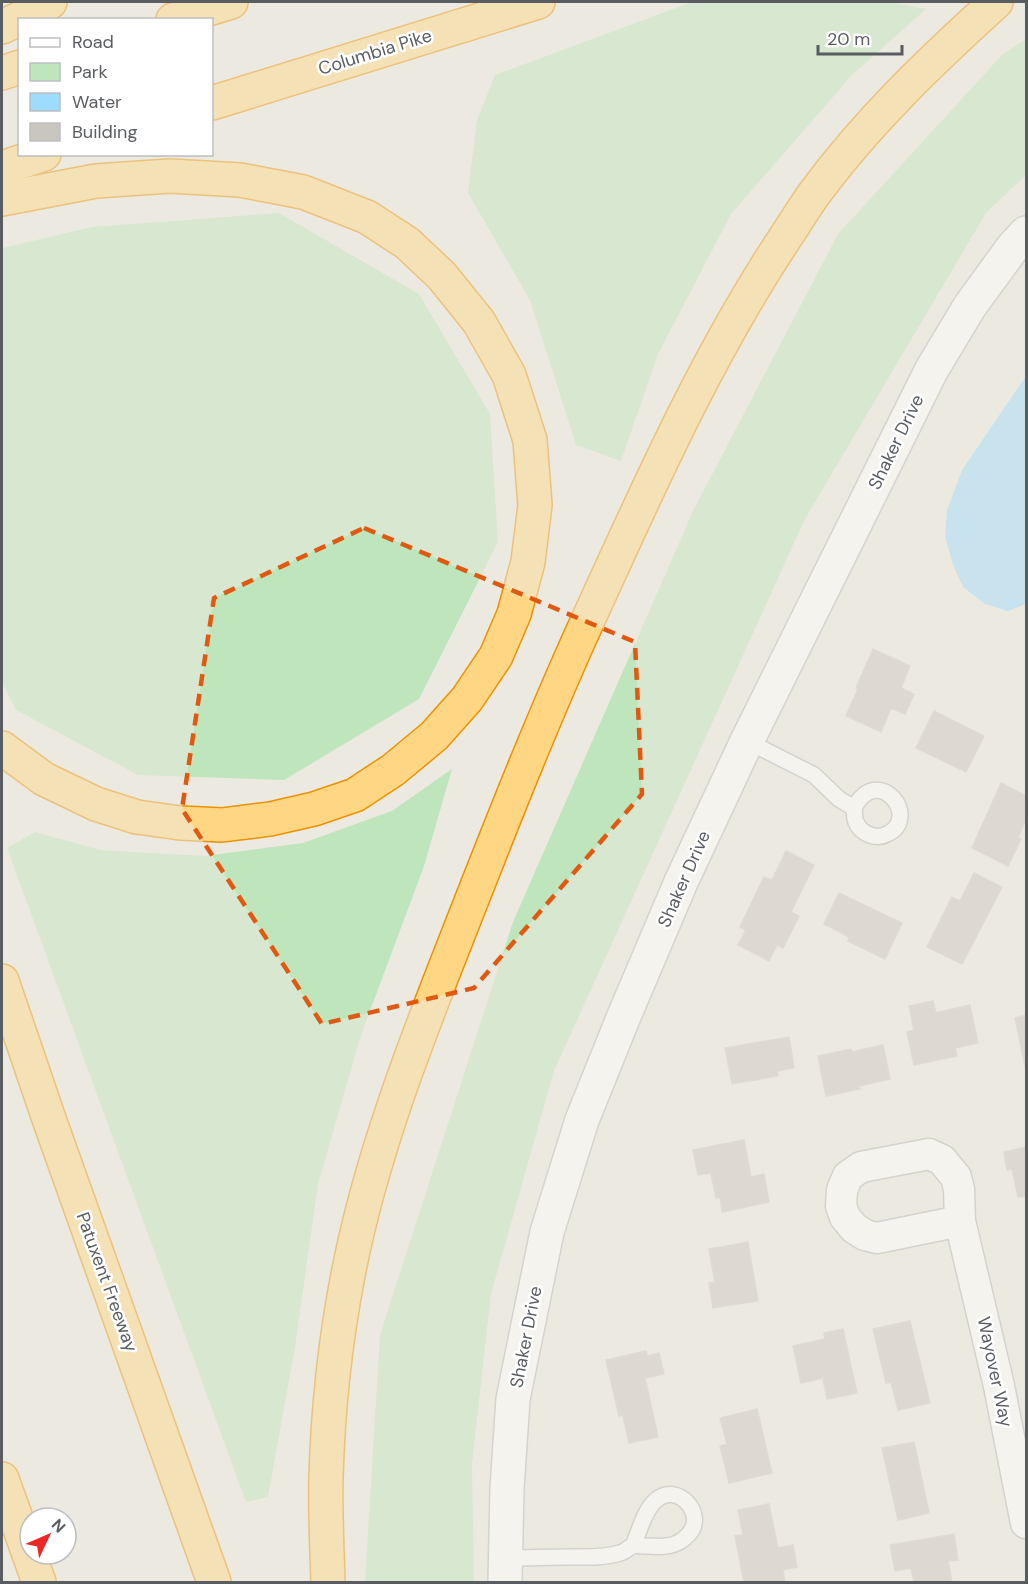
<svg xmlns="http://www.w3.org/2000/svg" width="1028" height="1584" font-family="'DM Sans',sans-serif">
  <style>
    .green { fill: #bee5bb }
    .water { fill: #9ddbff }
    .building { fill: #c9c5bf; stroke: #d1cabe; stroke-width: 1.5 }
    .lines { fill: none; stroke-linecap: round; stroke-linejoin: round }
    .lane-casing { stroke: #b3b7bb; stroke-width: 18 }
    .street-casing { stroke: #b3b7bb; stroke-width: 33 }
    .secondary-casing { stroke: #b4b8bd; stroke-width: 36 }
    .highway-casing { stroke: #ec9200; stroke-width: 36 }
    .lane { stroke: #fff; stroke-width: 15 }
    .street { stroke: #fff; stroke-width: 30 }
    .secondary { stroke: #fff; stroke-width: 33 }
    .highway { stroke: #ffd784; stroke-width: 33 }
    .marked { fill: none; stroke: #e15910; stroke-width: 4.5; stroke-dasharray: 12 8; stroke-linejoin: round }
    .labels { text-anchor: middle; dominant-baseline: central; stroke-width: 5; stroke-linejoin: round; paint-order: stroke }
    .street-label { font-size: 18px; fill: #595d61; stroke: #fff }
  </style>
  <rect width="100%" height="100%" fill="#ece9e0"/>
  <g class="green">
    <path d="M 692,2 L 890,2 L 926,9 L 852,75 L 731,214 L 658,354 L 621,461 L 576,445 L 530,300 L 468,193 L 477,120 L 495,75 Z"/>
    <path d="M 1026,39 L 1026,175 L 986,213 L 805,519 L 554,1071 L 491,1294 L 472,1464 L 474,1582 L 365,1582 L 380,1335 L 513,922 L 694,509 L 838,234 L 1002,55 Z"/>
    <path d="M 279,213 L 419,294 L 490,414 L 498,542 L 419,699 L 284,780 L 138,775 L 16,710 L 2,682 L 2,248 L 92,227 Z"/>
    <path d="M 452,769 L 424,866 L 361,1035 L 318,1184 L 295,1347 L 268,1497 L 246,1502 L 7,848 L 35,832 L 100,850 L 205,856 L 303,843 L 392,811 Z"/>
  </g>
  <path class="water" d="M 1026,376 L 1026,604 L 1008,611 L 985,604 L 963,587 L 953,565 L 945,536 L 947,510 L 962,470 Z"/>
  <g class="building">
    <path d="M 873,649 L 910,666 L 901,688 L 914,694 L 905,714 L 891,708 L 881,732 L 846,716 L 858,689 L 856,688 Z"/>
    <path d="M 934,711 L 984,736 L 966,772 L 916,748 Z"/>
    <path d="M 1001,783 L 1026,796 L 1026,819 L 1018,838 L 1021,839 L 1008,866 L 972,848 Z"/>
    <path d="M 786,851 L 814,865 L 791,912 L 799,916 L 783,948 L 777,945 L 769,961 L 738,945 L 746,930 L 740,927 L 764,877 L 772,880 Z"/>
    <path d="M 974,873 L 1002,887 L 962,964 L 927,947 L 952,897 L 960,901 Z"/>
    <path d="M 839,893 L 902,923 L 885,959 L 848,941 L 849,937 L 824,924 Z"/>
    <path d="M 933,1001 L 936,1013 L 970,1005 L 978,1043 L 955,1048 L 957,1056 L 914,1065 L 907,1032 L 914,1030 L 909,1006 Z"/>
    <path d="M 1026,1015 L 1026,1071 L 1015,1018 Z"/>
    <path d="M 789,1037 L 794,1068 L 777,1071 L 778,1076 L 732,1084 L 725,1048 Z"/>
    <path d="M 883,1045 L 890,1079 L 859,1086 L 860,1089 L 826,1096 L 818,1056 L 851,1049 L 852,1052 Z"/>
    <path d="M 744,1140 L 751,1177 L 764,1174 L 769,1202 L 722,1212 L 720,1197 L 716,1198 L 711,1173 L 698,1175 L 693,1150 Z"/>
    <path d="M 1026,1147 L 1026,1196 L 1018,1197 L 1012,1169 L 1007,1170 L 1004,1152 Z"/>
    <path d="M 748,1242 L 758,1301 L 713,1308 L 709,1283 L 715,1282 L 709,1249 Z"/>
    <path d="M 910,1321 L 930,1403 L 898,1410 L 891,1382 L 886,1383 L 873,1329 Z"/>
    <path d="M 843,1329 L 857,1393 L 827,1399 L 823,1378 L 801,1383 L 793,1346 L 825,1339 L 824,1333 Z"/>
    <path d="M 646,1351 L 647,1356 L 659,1353 L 664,1374 L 645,1378 L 658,1437 L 629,1443 L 623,1415 L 619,1416 L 606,1360 Z"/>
    <path d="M 757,1409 L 772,1473 L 729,1483 L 720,1446 L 727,1444 L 720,1418 Z"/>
    <path d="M 914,1442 L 929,1513 L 898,1520 L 882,1448 Z"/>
    <path d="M 769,1504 L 778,1548 L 793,1545 L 797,1567 L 783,1570 L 785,1582 L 744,1582 L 735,1536 L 743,1535 L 738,1510 Z"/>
    <path d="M 954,1534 L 958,1560 L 948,1561 L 952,1582 L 914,1582 L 911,1568 L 895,1571 L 890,1545 Z"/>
  </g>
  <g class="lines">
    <g class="lane-casing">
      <g id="lane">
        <path d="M 747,741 L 814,775 L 839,799 L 854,808 C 855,812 854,819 856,822 C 861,834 876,840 887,834 C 922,818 878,762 854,808"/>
        <path d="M 505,1558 C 527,1558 548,1557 570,1557 C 586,1557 604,1558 620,1553 C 624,1552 628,1548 632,1546 C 636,1545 641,1546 646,1546 C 662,1547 676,1548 688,1535 C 708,1515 677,1480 655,1501 C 644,1511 639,1532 633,1546"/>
      </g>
    </g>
    <g class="street-casing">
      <path id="street" d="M 960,1221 L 877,1238 L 865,1235 L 854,1228 L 845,1217 L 841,1206 L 842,1190 L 848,1176 L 861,1167 L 929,1154 L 942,1160 L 956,1177 L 959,1189 L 960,1221 L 999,1386 L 1026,1523"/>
    </g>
    <g class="secondary-casing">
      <path id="secondary" d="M 505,1582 L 507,1489 L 513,1399 L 547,1232 L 582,1120 L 624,1016 L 681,882 L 747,741 L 932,369 L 970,306 L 1013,247 L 1026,233"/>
    </g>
    <g class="highway-casing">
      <g id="highway">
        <path d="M 173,20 L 231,2"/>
        <path d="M 2,27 L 23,17 L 50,2"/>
        <path d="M 2,73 L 20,67"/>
        <path d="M 212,103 L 538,2"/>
        <path d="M 2,168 L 44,154"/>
        <path d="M 2,199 L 96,181 L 170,176 L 240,180 L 303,192 L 367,217 L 407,243 L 442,276 L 479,322 L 509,375 L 530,440 L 535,505 L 528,562 L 514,614 L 496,656 L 467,699 L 434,736 L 393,770 L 355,795 L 314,809 L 270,819 L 222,825 L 180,823 L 137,817 L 96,804 L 44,779 L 2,748"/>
        <path d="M 2,981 L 49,1119 L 214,1582"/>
        <path d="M 2,1479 L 39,1582"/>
        <path d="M 328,1582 C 327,1547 325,1512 326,1477 C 328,1409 335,1342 348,1275 C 370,1160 413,1049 456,940 C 501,825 546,710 598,598 C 654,475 710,351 785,238 C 795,223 804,208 814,194 C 867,122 931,61 996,2"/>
      </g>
    </g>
    <use href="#lane" class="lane"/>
    <use href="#street" class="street"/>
    <use href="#secondary" class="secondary"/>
    <use href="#highway" class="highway"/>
  </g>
  <path d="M0 0H1028V1584H0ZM 364,528 L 635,642 L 642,794 L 474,988 L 322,1024 L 182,809 L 214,598 Z" fill="#ece9e0" fill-opacity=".55" fill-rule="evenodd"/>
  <path class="marked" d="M 364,528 L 635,642 L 642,794 L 474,988 L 322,1024 L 182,809 L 214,598 Z"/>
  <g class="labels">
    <g class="street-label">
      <text transform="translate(375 52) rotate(-17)">Columbia Pike</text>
      <text transform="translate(896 442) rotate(-64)">Shaker Drive</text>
      <text transform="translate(684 879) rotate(-66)">Shaker Drive</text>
      <text transform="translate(107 1282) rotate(70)">Patuxent Freeway</text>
      <text transform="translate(526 1337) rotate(-79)">Shaker Drive</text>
      <text transform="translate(995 1372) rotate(78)">Wayover Way</text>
    </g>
  </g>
  <rect width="1028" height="1584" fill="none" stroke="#595d61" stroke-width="6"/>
  <rect x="18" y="18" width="195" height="138" fill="#ffffff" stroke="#bdbec0" stroke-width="1.5"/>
  <rect x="30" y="38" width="30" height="9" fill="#ffffff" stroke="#bdbec0" stroke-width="1.5"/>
  <text x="72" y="48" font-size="18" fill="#595d61">Road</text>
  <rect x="30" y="63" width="30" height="18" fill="#bee5bb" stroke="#bdbec0" stroke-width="1.5"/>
  <text x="72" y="78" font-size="18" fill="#595d61">Park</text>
  <rect x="30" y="93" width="30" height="18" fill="#9ddbff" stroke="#bdbec0" stroke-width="1.5"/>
  <text x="72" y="108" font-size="18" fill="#595d61">Water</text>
  <rect x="30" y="123" width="30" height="18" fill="#c9c5bf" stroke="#bdbec0" stroke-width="1.5"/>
  <text x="72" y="138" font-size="18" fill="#595d61">Building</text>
  <g transform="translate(48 1536) rotate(46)"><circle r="28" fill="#ffffff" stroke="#bdbec0" stroke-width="1.5"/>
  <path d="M0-4.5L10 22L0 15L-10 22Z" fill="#ed2725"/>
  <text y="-9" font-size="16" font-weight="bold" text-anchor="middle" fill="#595d61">N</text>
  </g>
  <path d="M818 45v9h84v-9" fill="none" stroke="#595d61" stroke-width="3"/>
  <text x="827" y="45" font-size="18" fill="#595d61" stroke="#ffffff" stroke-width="4.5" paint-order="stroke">20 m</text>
</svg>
